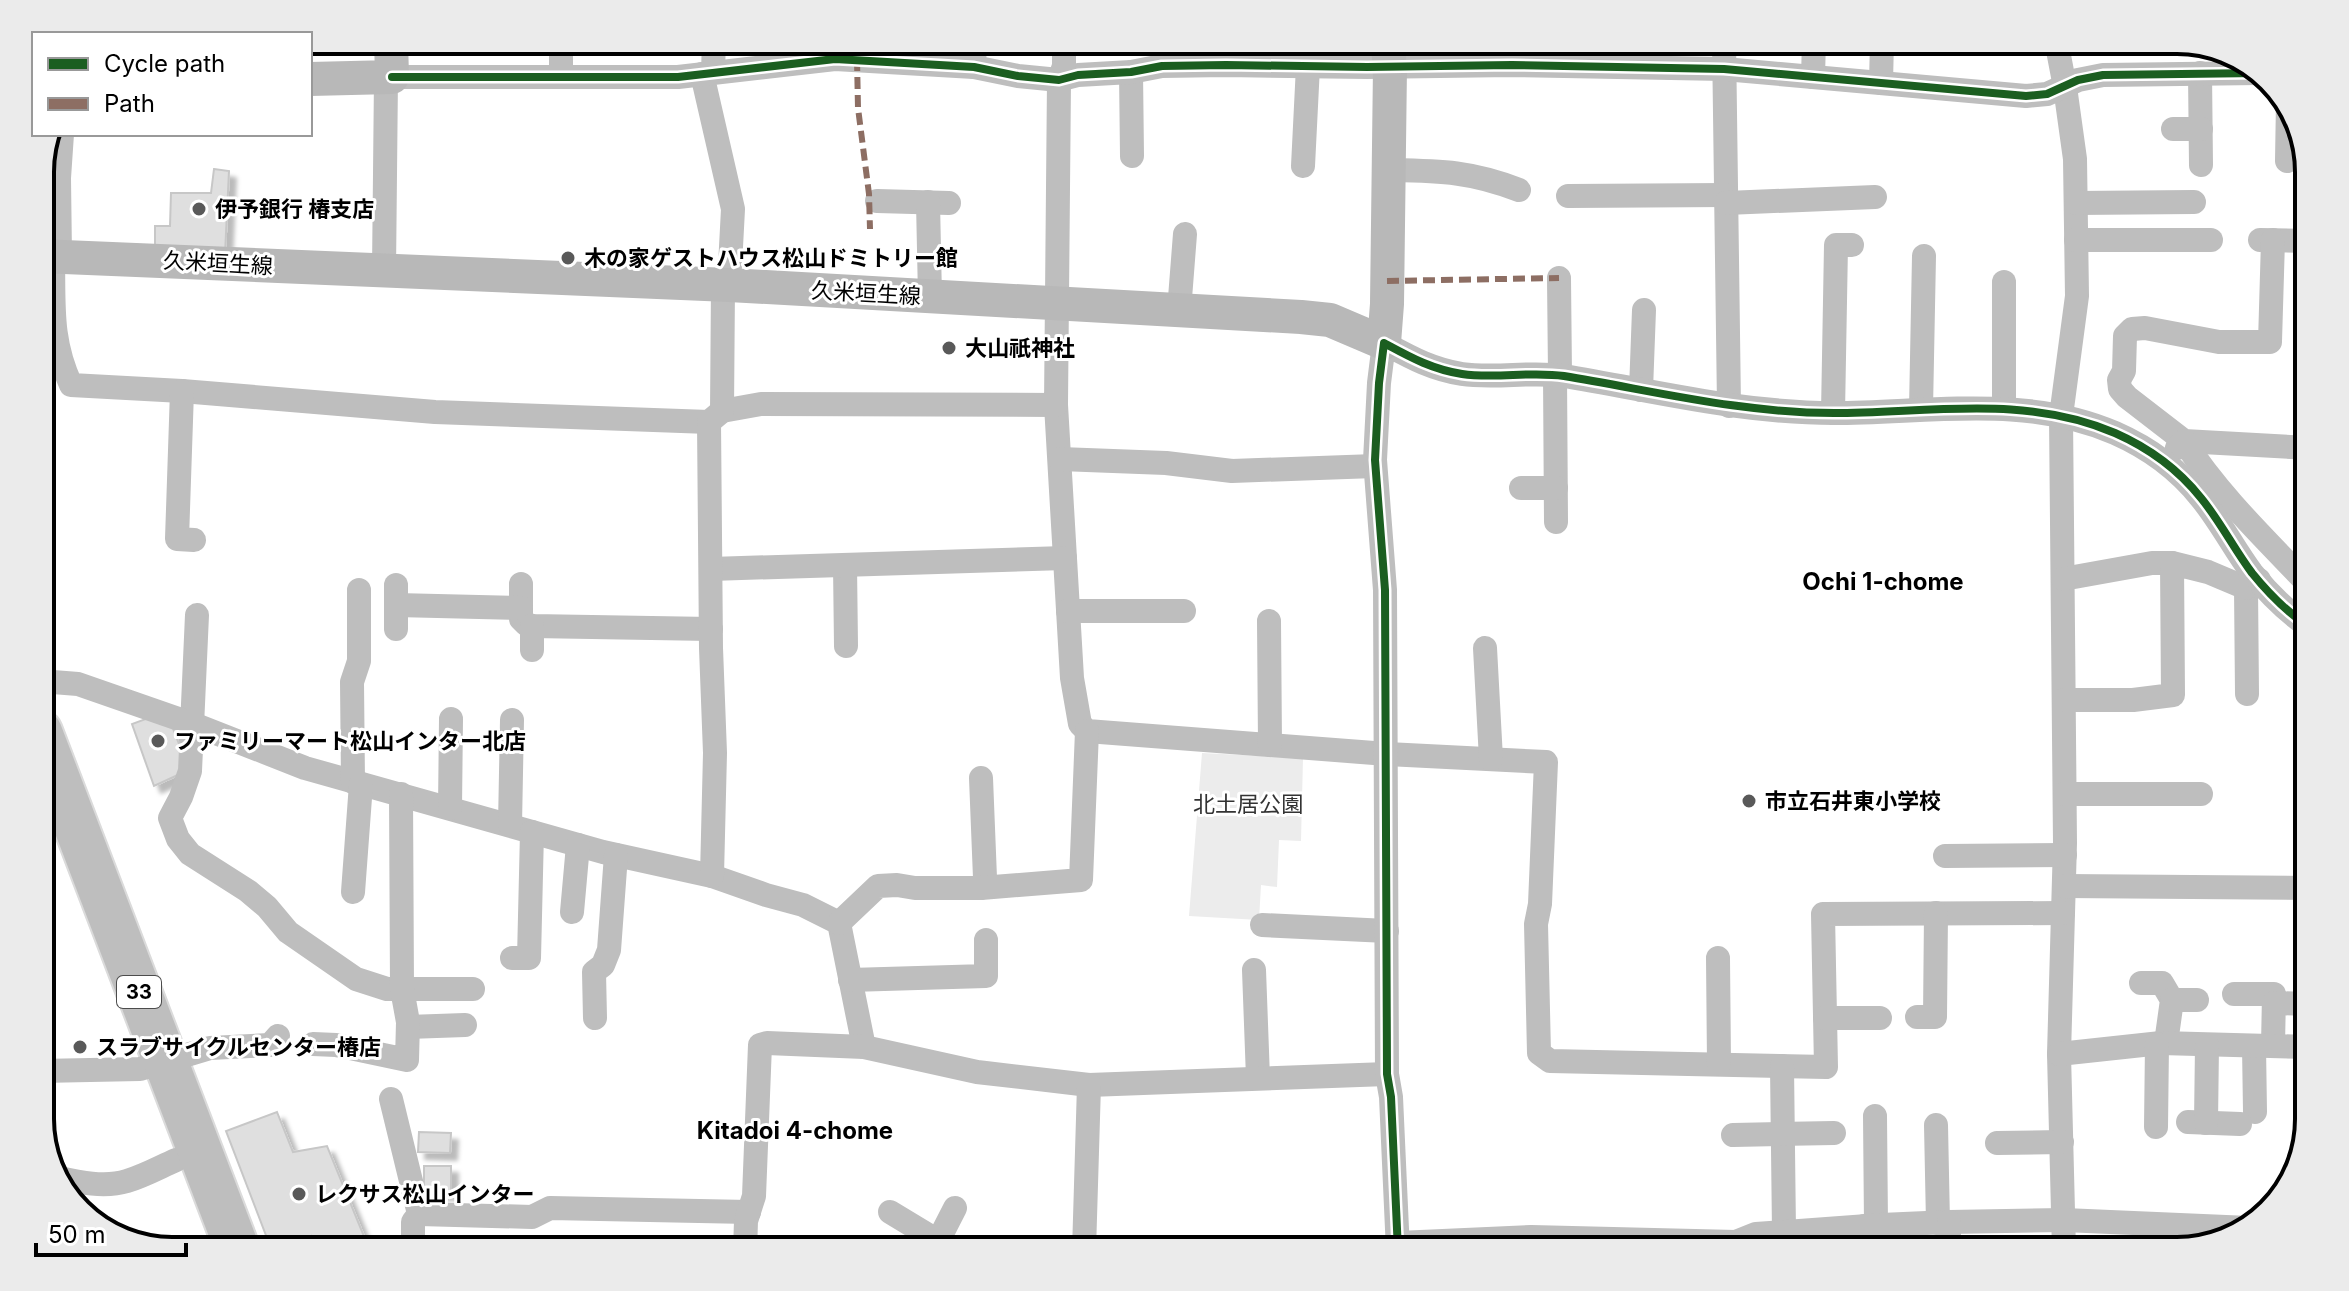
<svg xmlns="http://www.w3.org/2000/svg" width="2349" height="1291" font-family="Inter,'Noto Sans JP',sans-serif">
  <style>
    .green { fill: #ececec }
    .building { fill: #dfdfdf; stroke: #c7c7c7; stroke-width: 2; filter: url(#shadow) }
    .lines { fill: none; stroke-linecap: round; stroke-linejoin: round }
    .highway-casing { stroke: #dbdbdb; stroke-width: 48 }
    .street { stroke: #bebebe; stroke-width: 24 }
    .secondary { stroke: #b8b8b8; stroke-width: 34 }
    .highway { stroke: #bebebe; stroke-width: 44 }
    .quiet { stroke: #8d6e63; stroke-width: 6; stroke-dasharray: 12 6; stroke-linecap: butt }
    .cycleway-casing { stroke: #fff; stroke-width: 13 }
    .cycleway { stroke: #1b5e20; stroke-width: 8 }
    .poi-dot { fill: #595959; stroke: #fff; stroke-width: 3 }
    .labels { text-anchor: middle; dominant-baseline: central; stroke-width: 6; stroke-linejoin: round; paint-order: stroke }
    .shield { fill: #fff; stroke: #4c4c4c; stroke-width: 2 }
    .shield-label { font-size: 20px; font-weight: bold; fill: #000 }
    .poi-label { font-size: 22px; font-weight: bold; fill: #000; stroke: #fff; text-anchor: start }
    .street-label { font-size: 22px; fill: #000; stroke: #fff }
    .park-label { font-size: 22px; fill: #333; stroke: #fff }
    .neighbourhood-label { font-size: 24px; font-weight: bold; fill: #000; stroke: #fff }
    .rim { fill: none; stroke: #000; stroke-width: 4 }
  </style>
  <defs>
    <filter id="shadow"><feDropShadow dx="7" dy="7" stdDeviation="2" flood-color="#0004"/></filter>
  </defs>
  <rect width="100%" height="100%" fill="#fff"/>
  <path class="green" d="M 1202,753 L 1303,758 L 1301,841 L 1279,840 L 1277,887 L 1261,885 L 1259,920 L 1189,916 Z"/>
  <g class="building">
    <path d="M 214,169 L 229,171 L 225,254 L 155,253 L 155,226 L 170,226 L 171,193 L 211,193 Z"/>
    <path d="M 151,717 L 172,726 L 184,757 L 180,774 L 154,786 L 132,724 Z"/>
    <path d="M 277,1112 L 293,1152 L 327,1146 L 370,1251 L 315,1251 L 311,1236 L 282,1251 L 272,1251 L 226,1131 Z"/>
    <path d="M 419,1132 L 451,1133 L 450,1153 L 418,1152 Z"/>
    <rect x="424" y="1166" width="27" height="27"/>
  </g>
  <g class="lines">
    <g class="highway-casing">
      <path id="highway" d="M 40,732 L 238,1251"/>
    </g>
    <g class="street">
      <path d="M 561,40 L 561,77"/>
      <path d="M 1587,40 L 1587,66"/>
      <path d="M 1724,40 L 1729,406"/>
      <path d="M 2056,40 L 2065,87 L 2075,159 L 2077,296 L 2061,416 L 2065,843 L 2059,1054 L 2064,1251"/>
      <path d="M 1226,65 L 1226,40"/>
      <path d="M 974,67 L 975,40"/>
      <path d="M 713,72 L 714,40"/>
      <path d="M 1131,72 L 1132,156"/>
      <path d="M 2200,73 L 2201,165"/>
      <path d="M 702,74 L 733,209 L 729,285"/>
      <path d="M 392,77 L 678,77 L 835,59 L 974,67 L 1018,76 L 1059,80 L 1078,75 L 1131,72 L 1162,66 L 1226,65 L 1367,67 L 1512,65 L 1724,69 L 2026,96 L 2047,94 L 2078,80 L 2103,75 L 2259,73"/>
      <path d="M 1813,77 L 1814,40"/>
      <path d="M 1881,83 L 1882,40"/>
      <path d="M 2173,129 L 2201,129"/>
      <path d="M 2287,161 L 2288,101"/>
      <path d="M 1303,166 L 1308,66"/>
      <path d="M 1388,170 C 1440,171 1470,171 1519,190"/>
      <path d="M 1568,196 L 1726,195"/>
      <path d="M 877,201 L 949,203"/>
      <path d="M 928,202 L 930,297"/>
      <path d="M 1726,203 L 1875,197"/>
      <path d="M 2076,203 L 2194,202"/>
      <path d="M 2076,240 L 2211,240"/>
      <path d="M 2260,240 L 2309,241"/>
      <path d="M 2273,240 L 2270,342 L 2219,342 L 2145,328 L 2132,329 L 2125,336 L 2124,371 L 2119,380 L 2120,389 L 2127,397 L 2184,441 L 2309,448"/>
      <path d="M 53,256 C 54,305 50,340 71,385 L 182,391 L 435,412 L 709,422"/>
      <path d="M 60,256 L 59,178 L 62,134"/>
      <path d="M 384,271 L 386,77"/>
      <path d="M 1559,278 L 1560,375"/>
      <path d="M 2004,282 L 2004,408"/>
      <path d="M 1179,311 L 1185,234"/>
      <path d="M 1555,375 L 1556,522"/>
      <path d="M 1641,390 L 1644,310"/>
      <path d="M 182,391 L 177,539 L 194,540"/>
      <path d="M 1056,405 L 1072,678 L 1080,724 L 1087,731 L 1387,754 L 1546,762 L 1540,904 L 1536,924 L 1539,1053 L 1550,1061 L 1826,1067 L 1823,914 L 2063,913"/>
      <path d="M 1921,409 L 1924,256"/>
      <path d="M 722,411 L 761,404 L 1056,405 L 1059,80 L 1064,66 L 1064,40"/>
      <path d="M 1833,413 L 1836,245 L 1852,245"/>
      <path d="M 2177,448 L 2184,441 C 2218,494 2265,539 2309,585"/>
      <path d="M 1060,459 L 1166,463 L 1232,471 L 1375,466"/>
      <path d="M 1521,488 L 1556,488"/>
      <path d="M 845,565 L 846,646"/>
      <path d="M 711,569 L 1065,558"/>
      <path d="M 2063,579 L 2152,563 L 2172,563"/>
      <path d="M 521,584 L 521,619 L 526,624 L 532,626 L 711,629"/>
      <path d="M 2246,588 L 2247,694"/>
      <path d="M 396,605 L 521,608"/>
      <path d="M 1068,611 L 1184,611"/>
      <path d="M 197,615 L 190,771 L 181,797 L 170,818 L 178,839 L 190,854 L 248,891 L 267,907 L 288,932 L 356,979 L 387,989 L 473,989"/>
      <path d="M 1269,621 L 1270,745"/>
      <path d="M 532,626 L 532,650"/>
      <path d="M 396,629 L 396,585"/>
      <path d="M 1485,648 L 1491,759"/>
      <path d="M 40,681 L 78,684 L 193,724 L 305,768 L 603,852 L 712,876 L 766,895 L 803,905 L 839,923 L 864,1047"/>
      <path d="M 2064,700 L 2133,700 L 2173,695 L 2172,563 L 2208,572 L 2246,588 L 2259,580"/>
      <path d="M 981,778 L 985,878 L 981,888"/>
      <path d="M 353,782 L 352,682 L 359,661 L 359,590"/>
      <path d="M 2065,794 L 2201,794"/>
      <path d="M 450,808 L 451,719"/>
      <path d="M 510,825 L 512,720"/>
      <path d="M 1945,856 L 2065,855"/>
      <path d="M 712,876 L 715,753 L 711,648 L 709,422 L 722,411 L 723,285"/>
      <path d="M 2064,886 L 2309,888"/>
      <path d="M 353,892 L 361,784"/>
      <path d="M 572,912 L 578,845"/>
      <path d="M 839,923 L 878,886 L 897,885 L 915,888 L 981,888 L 1081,880 L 1087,731"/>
      <path d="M 1262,925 L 1387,931"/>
      <path d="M 512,958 L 529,958 L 532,832"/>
      <path d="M 1718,958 L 1719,1064"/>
      <path d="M 1254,970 L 1258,1078"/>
      <path d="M 850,980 L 986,976 L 986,940"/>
      <path d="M 2141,983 L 2162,983 L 2172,1000 L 2166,1043"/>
      <path d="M 2234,994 L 2274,994 L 2273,1046"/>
      <path d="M 2172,1000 L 2197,1000"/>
      <path d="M 2274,1003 L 2309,1004"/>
      <path d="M 1917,1017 L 1935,1017 L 1936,913"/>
      <path d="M 595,1018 L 594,972 L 603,965 L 609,950 L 616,855"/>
      <path d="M 1825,1018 L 1880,1018"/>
      <path d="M 408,1027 L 465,1025"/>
      <path d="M 313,1044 L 336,1045 L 407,1060 L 408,1022 L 402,989 L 401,794"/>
      <path d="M 2254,1046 L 2255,1112"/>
      <path d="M 2059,1054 L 2161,1043 L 2309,1047"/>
      <path d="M 1782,1066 L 1784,1232"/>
      <path d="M 40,1071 L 140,1069 L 210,1048 L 270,1045 L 278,1036"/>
      <path d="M 391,1099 L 419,1214 L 532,1217 L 550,1208 L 749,1212"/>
      <path d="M 1875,1116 L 1876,1225"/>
      <path d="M 2188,1122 L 2240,1124"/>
      <path d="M 2206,1123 L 2207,1045"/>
      <path d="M 1936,1125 L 1938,1223"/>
      <path d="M 2156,1127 L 2157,1044"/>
      <path d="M 1733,1135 L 1834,1133"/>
      <path d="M 1997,1143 L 2062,1142"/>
      <path d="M 55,1177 C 78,1182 104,1188 127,1181 C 144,1176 160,1167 176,1160"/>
      <path d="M 890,1212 L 938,1241"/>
      <path d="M 1864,1226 L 1864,1251"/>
      <path d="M 1398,1243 L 1531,1237 L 1736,1242 L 1756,1234 L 1881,1225 L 1949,1222 L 2064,1220 L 2249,1228"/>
      <path d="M 413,1251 L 413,1222 L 419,1214"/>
      <path d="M 745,1251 L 746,1221 L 754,1196 L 760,1045 L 767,1043 L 864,1047 L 977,1072 L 1089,1085 L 1387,1074"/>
      <path d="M 933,1251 L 955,1208"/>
      <path d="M 1084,1251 L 1089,1085"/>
      <path d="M 1398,1251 L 1391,1097 L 1387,1074 L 1385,590 L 1375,460 L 1379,383 L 1384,343 C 1410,357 1431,369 1462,374 C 1495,379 1531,371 1564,376 C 1655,391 1741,413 1834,413 C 1928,413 2025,394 2115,433 C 2149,448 2178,469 2201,498 C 2220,521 2234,549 2252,573 C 2269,594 2287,612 2309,627"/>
      <path d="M 1949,1251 L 1949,1222"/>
    </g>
    <g class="secondary">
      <path d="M 310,79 L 392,77 L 391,40"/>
      <path d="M 40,256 L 729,285 L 1301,317 L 1330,320 L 1384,343 L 1387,304 L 1390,67 L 1387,40"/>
    </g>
    <use href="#highway" class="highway"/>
    <g class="quiet">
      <path d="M 857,59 L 858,108 L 869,194 L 870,229"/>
      <path d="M 1387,281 L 1559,278"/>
    </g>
    <g class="cycleway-casing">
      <g id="cycleway">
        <path d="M 392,77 L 678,77 L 835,59 L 974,67 L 1018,76 L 1059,80 L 1078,75 L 1131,72 L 1162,66 L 1226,65 L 1367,67 L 1512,65 L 1724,69 L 2026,96 L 2047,94 L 2078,80 L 2103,75 L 2259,73"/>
        <path d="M 1398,1251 L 1391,1097 L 1387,1074 L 1385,590 L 1375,460 L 1379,383 L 1384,343 C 1410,357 1431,369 1462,374 C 1495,379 1531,371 1564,376 C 1655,391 1741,413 1834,413 C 1928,413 2025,394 2115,433 C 2149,448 2178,469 2201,498 C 2220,521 2234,549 2252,573 C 2269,594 2287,612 2309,627"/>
      </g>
    </g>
    <use href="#cycleway" class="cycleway"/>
  </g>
  <g class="poi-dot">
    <circle cx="199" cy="209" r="8"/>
    <circle cx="568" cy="258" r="8"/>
    <circle cx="949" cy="348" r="8"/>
    <circle cx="158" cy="741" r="8"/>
    <circle cx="1749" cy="801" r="8"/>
    <circle cx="80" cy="1047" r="8"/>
    <circle cx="299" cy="1194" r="8"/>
  </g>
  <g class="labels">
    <rect class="shield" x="117" y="976" width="44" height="32" rx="6"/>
    <g class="shield-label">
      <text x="139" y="992">33</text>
    </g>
    <g class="poi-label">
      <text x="215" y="209">伊予銀行 椿支店</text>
      <text x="584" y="258">木の家ゲストハウス松山ドミトリー館</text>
      <text x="965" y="348">大山祇神社</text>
      <text x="174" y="741">ファミリーマート松山インター北店</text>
      <text x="1765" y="801">市立石井東小学校</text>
      <text x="96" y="1047">スラブサイクルセンター椿店</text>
      <text x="315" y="1194">レクサス松山インター</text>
    </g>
    <g class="street-label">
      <text transform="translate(218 263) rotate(3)">久米垣生線</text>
      <text transform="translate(866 293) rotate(3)">久米垣生線</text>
    </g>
    <g class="park-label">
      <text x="1248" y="804">北土居公園</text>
    </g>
    <g class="neighbourhood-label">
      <text x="1883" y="581">Ochi 1-chome</text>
      <text x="795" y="1130">Kitadoi 4-chome</text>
    </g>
  </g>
  <path d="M0 0H2349V1291H0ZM172 54H2177A118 118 0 0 1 2295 172V1119A118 118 0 0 1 2177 1237H172A118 118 0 0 1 54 1119V172A118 118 0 0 1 172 54Z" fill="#ebebeb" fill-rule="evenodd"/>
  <path class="rim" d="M172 54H2177A118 118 0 0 1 2295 172V1119A118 118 0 0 1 2177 1237H172A118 118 0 0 1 54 1119V172A118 118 0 0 1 172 54Z"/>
  <rect x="32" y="32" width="280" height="104" fill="#ffffff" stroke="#999999" stroke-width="2"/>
  <rect x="48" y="58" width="40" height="12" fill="#1b5e20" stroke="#999999" stroke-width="2"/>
  <text x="104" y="72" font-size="24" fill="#000000">Cycle path</text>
  <rect x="48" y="98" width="40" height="12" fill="#8d6e63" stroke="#999999" stroke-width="2"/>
  <text x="104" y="112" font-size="24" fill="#000000">Path</text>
  <path d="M36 1243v12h150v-12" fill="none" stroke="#000000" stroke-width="4"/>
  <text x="48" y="1243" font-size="24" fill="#000000" stroke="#ffffff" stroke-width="6" paint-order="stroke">50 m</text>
</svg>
